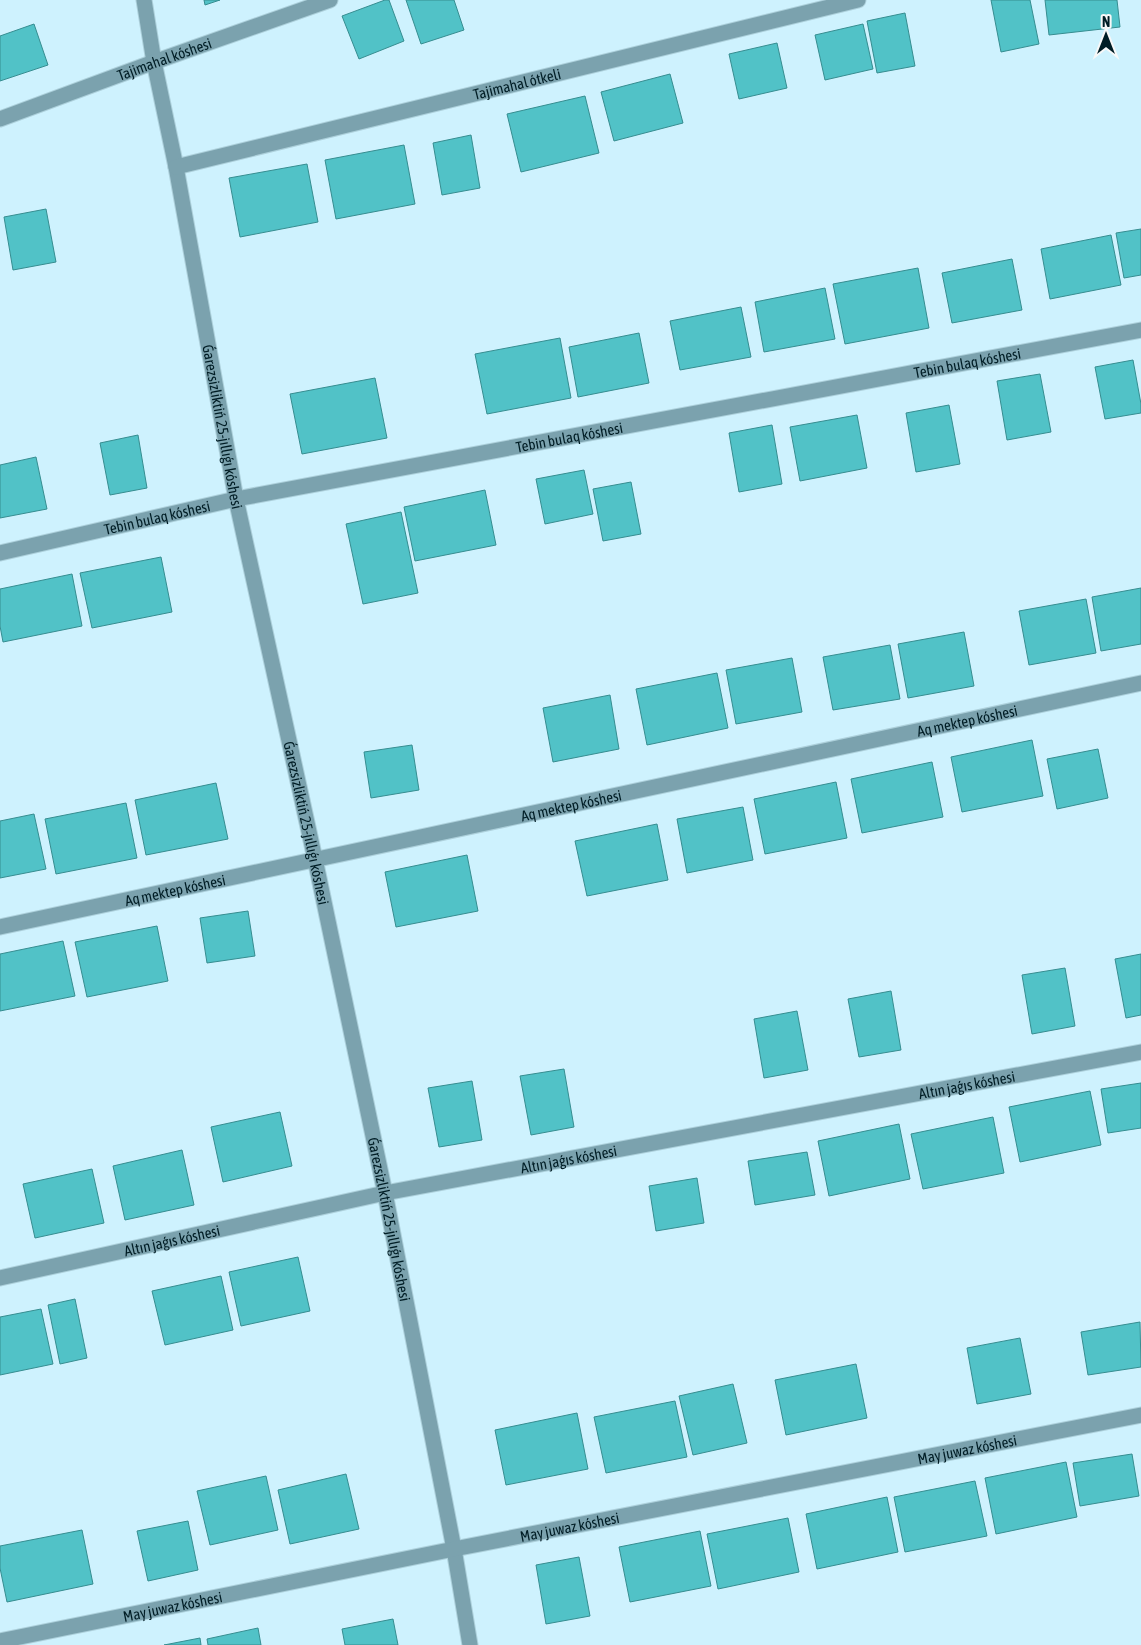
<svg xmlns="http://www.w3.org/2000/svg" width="1141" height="1645" font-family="'Asap Condensed',sans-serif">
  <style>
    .building { fill: #51c2c7; stroke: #368d90 }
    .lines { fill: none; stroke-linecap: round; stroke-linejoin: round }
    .street-casing { stroke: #add0db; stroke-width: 17 }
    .street { stroke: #7ba2ae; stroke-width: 15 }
    .labels { text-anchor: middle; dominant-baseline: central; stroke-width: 4.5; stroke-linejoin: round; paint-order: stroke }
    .street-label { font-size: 15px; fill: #001d25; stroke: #f8f8f8 }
  </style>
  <rect width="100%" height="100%" fill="#cef2fe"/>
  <g class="building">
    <path d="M 204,0 L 220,0 L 205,5 Z"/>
    <path d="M 385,0 L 389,0 L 404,41 L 359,59 L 342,16 Z"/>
    <path d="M 406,0 L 454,0 L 464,30 L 421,44 Z"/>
    <path d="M 991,0 L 1030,0 L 1039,44 L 1001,52 Z"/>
    <path d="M 1045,0 L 1117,0 L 1120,27 L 1049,35 Z"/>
    <path d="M 905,13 L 915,66 L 877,73 L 867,21 Z"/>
    <path d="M 34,24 L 48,65 L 0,81 L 0,36 Z"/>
    <path d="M 863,24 L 873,69 L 825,80 L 815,35 Z"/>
    <path d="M 777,43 L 787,88 L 739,99 L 729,54 Z"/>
    <path d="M 670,74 L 683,123 L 614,141 L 601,92 Z"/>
    <path d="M 585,96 L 599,153 L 521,172 L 507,114 Z"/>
    <path d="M 471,135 L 480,188 L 442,195 L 433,143 Z"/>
    <path d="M 404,145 L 415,204 L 336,219 L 325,160 Z"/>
    <path d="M 307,164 L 318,222 L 240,237 L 229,178 Z"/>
    <path d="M 46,209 L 56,262 L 13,270 L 4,217 Z"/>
    <path d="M 1141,229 L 1141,275 L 1124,278 L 1116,233 Z"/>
    <path d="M 1111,235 L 1121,285 L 1050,299 L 1041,249 Z"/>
    <path d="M 1012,259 L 1022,310 L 952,323 L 942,273 Z"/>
    <path d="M 918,268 L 929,328 L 845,344 L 833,284 Z"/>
    <path d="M 825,288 L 835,339 L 764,352 L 755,302 Z"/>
    <path d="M 741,307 L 751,357 L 680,370 L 670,321 Z"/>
    <path d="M 639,333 L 649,383 L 578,397 L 569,347 Z"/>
    <path d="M 560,338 L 571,398 L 487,414 L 475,354 Z"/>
    <path d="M 1133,360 L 1141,404 L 1141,413 L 1105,419 L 1095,367 Z"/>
    <path d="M 1040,374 L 1051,432 L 1007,440 L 997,381 Z"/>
    <path d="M 375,378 L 387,438 L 302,454 L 290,394 Z"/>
    <path d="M 949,405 L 960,464 L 916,472 L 906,413 Z"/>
    <path d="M 857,415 L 867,468 L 800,481 L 790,427 Z"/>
    <path d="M 772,425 L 782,484 L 739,492 L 729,433 Z"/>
    <path d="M 138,435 L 147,488 L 110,495 L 100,443 Z"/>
    <path d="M 36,457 L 47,509 L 0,518 L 0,465 Z"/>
    <path d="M 584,470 L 593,514 L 545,524 L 536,479 Z"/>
    <path d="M 631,482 L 641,534 L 603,541 L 593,489 Z"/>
    <path d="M 485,490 L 496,545 L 415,561 L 404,507 Z"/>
    <path d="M 401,512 L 418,593 L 363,604 L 346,524 Z"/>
    <path d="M 161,557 L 172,612 L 92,628 L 80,573 Z"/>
    <path d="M 72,574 L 82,626 L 3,642 L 0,626 L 0,589 Z"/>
    <path d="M 1141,588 L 1141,644 L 1101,651 L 1092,597 Z"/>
    <path d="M 1086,599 L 1096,653 L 1029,665 L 1019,611 Z"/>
    <path d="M 964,632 L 974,686 L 908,698 L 898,644 Z"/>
    <path d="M 890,645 L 900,699 L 833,710 L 823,657 Z"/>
    <path d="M 792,658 L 802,712 L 736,724 L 726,670 Z"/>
    <path d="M 717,673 L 728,728 L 647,745 L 636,689 Z"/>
    <path d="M 610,695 L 619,749 L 553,762 L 543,708 Z"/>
    <path d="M 1032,740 L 1043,796 L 962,812 L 951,757 Z"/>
    <path d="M 412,745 L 419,790 L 371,798 L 364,752 Z"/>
    <path d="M 1098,749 L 1108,798 L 1057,809 L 1047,759 Z"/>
    <path d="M 932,762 L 943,817 L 862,833 L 851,779 Z"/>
    <path d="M 836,782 L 847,838 L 765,854 L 754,799 Z"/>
    <path d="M 216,783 L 228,839 L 146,855 L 135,800 Z"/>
    <path d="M 126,803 L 137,858 L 56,874 L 45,819 Z"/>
    <path d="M 743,807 L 753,860 L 687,873 L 677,819 Z"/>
    <path d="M 34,814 L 46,869 L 0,878 L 0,821 Z"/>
    <path d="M 657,824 L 668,880 L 587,896 L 575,841 Z"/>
    <path d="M 467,855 L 478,911 L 396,927 L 385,872 Z"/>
    <path d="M 248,911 L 255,956 L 207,963 L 200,918 Z"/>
    <path d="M 157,926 L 168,981 L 87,997 L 75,942 Z"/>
    <path d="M 63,941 L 75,996 L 0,1011 L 0,954 Z"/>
    <path d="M 1141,954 L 1141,1015 L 1126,1018 L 1115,959 Z"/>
    <path d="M 1065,968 L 1075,1026 L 1032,1034 L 1022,975 Z"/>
    <path d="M 891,991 L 901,1050 L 859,1057 L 848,999 Z"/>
    <path d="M 797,1011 L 808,1070 L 764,1078 L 754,1019 Z"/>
    <path d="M 564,1069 L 574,1127 L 531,1135 L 520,1076 Z"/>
    <path d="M 472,1081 L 482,1140 L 439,1147 L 428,1088 Z"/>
    <path d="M 1141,1083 L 1141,1128 L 1108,1133 L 1101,1089 Z"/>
    <path d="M 1090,1091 L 1101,1145 L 1020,1162 L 1009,1107 Z"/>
    <path d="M 280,1112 L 292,1166 L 223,1182 L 211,1127 Z"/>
    <path d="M 993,1117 L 1004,1173 L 923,1189 L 911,1134 Z"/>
    <path d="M 899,1124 L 910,1179 L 829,1196 L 818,1141 Z"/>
    <path d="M 182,1150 L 194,1205 L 125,1220 L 113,1166 Z"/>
    <path d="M 807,1152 L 815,1195 L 755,1205 L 748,1161 Z"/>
    <path d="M 92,1169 L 104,1223 L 35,1238 L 23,1184 Z"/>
    <path d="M 697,1178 L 704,1223 L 656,1231 L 649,1186 Z"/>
    <path d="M 298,1257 L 310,1311 L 241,1326 L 229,1272 Z"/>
    <path d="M 221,1276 L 233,1330 L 165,1345 L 152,1291 Z"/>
    <path d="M 75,1299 L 87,1358 L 60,1364 L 48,1305 Z"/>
    <path d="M 41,1309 L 53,1364 L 0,1375 L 0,1317 Z"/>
    <path d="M 1140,1322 L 1141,1367 L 1088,1375 L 1081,1332 Z"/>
    <path d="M 1020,1338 L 1031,1394 L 977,1404 L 967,1348 Z"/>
    <path d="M 856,1364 L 867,1418 L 786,1435 L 775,1380 Z"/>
    <path d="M 733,1384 L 747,1443 L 693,1455 L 679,1396 Z"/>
    <path d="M 675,1401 L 687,1457 L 606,1473 L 594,1417 Z"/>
    <path d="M 577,1413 L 588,1469 L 506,1485 L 495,1430 Z"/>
    <path d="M 1132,1454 L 1139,1496 L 1080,1506 L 1073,1463 Z"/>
    <path d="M 1066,1462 L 1077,1517 L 996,1534 L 985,1478 Z"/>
    <path d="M 346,1474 L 359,1529 L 290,1544 L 278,1490 Z"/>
    <path d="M 266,1476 L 278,1530 L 210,1545 L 197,1491 Z"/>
    <path d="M 975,1481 L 987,1536 L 905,1552 L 894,1497 Z"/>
    <path d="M 887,1497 L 898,1552 L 817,1569 L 806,1514 Z"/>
    <path d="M 788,1518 L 799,1572 L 718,1589 L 707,1534 Z"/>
    <path d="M 188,1521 L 198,1570 L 148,1581 L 137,1531 Z"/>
    <path d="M 82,1530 L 93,1584 L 7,1602 L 0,1568 L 0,1546 Z"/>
    <path d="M 700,1531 L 711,1586 L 630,1602 L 619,1547 Z"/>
    <path d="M 579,1557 L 590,1616 L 546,1624 L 536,1565 Z"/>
    <path d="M 393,1619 L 398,1645 L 345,1645 L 342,1629 Z"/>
    <path d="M 258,1628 L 261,1645 L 208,1645 L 207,1639 Z"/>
    <path d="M 200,1638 L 201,1645 L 164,1645 Z"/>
  </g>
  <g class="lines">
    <g class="street-casing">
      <g id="street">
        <path id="s1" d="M 144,0 L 154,62 L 176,167 L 236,499 L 315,859 L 385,1193 L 454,1549 L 470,1645"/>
        <path id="s2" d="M 0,119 L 154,62 L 330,0"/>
        <path id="s3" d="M 176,167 L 858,0"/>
        <path id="s4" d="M 0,553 L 236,499 L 1141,330"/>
        <path id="s5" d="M 0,927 L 1141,683"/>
        <path id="s6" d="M 0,1278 L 385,1193 L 1141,1052"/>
        <path id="s7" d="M 0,1641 L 454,1549 L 1141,1415"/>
      </g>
    </g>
    <use href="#street" class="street"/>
  </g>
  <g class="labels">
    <g class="street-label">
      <text stroke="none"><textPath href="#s2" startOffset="175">Tajimahal kóshesi</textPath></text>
      <text stroke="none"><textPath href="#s3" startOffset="351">Tajimahal ótkeli</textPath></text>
      <text stroke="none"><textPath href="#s4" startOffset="986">Tebin bulaq kóshesi</textPath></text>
      <text stroke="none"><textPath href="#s1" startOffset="434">Ǵarezsizliktiń 25-jıllıǵı kóshesi</textPath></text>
      <text stroke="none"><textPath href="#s4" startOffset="581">Tebin bulaq kóshesi</textPath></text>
      <text stroke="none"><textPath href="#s4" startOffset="161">Tebin bulaq kóshesi</textPath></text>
      <text stroke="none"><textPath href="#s5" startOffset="989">Aq mektep kóshesi</textPath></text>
      <text stroke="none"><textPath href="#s5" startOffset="584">Aq mektep kóshesi</textPath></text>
      <text stroke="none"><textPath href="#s1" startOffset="839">Ǵarezsizliktiń 25-jıllıǵı kóshesi</textPath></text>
      <text stroke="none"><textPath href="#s5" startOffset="179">Aq mektep kóshesi</textPath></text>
      <text stroke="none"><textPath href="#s6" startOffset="986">Altın jaǵıs kóshesi</textPath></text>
      <text stroke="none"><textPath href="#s6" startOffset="581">Altın jaǵıs kóshesi</textPath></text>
      <text stroke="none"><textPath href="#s1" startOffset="1244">Ǵarezsizliktiń 25-jıllıǵı kóshesi</textPath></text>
      <text stroke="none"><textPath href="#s6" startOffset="176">Altın jaǵıs kóshesi</textPath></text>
      <text stroke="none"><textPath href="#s7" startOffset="986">May juwaz kóshesi</textPath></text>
      <text stroke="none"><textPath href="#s7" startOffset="581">May juwaz kóshesi</textPath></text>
      <text stroke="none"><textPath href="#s7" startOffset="176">May juwaz kóshesi</textPath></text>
    </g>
  </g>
  <g transform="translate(1106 35)" stroke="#f8f8f8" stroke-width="4" paint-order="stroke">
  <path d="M0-4L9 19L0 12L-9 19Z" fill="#001d25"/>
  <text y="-8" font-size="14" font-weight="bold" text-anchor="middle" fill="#001d25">N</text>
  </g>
</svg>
